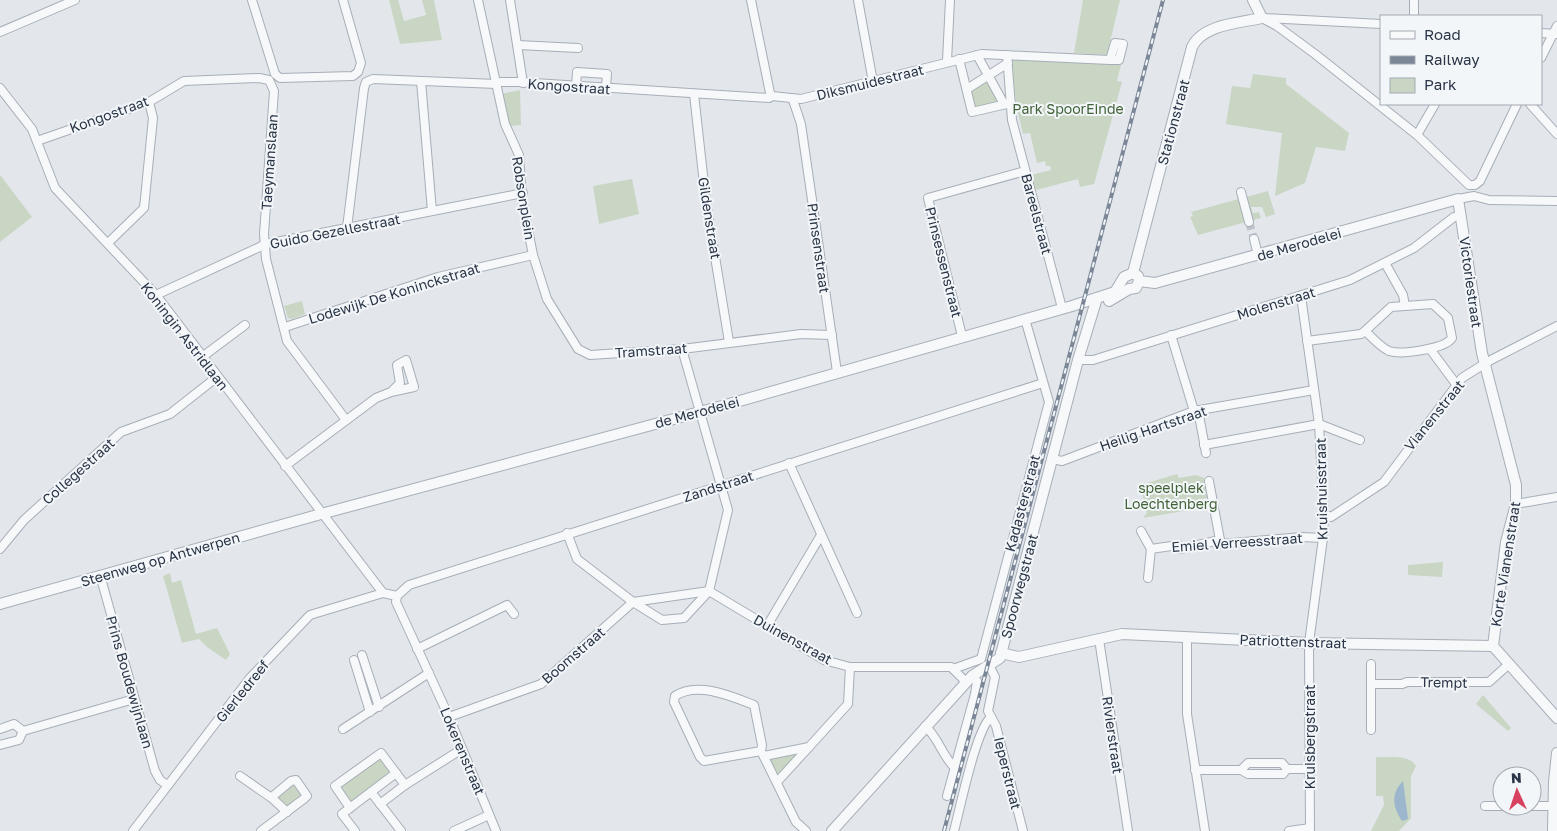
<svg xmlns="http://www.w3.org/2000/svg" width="1557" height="831" font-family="'Golos Text',sans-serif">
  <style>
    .green { fill: #c9d6c3 }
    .water { fill: #9cb6ce }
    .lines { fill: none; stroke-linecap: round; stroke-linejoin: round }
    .minor-tunnel { stroke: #bec3cb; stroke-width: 8; stroke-dasharray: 8 4; stroke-linecap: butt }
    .minor-casing { stroke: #a7aeb7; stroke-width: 10 }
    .tertiary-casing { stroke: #a7aeb7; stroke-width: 12 }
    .minor { stroke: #f6f8fa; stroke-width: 8 }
    .tertiary { stroke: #f6f8fa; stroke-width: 10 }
    .rail-casing { stroke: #7b8797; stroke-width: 4 }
    .rail { stroke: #f3f6f9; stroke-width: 2; stroke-dasharray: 5.5; stroke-linecap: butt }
    .labels { text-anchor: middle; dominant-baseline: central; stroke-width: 4; stroke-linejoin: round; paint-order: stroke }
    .street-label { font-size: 14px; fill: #293546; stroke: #f3f6f9 }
    .park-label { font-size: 14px; fill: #406236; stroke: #f3f6f9 }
  </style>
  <rect width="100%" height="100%" fill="#e3e7ec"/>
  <g class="green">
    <path d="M 389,0 L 398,0 L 404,21 L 426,15 L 422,0 L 434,0 L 442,40 L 400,44 Z"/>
    <path d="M 1083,0 L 1120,0 L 1107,55 L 1074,53 Z"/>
    <path d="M 1014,59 L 1121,65 L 1117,81 L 1122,82 L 1094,184 L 1080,187 L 1078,179 L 1036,190 L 1031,175 L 1051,170 L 1050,166 L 1046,166 L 1045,161 L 1037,163 L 1030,133 L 1023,134 L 1017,109 L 1011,63 Z"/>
    <path d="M 1253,74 L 1286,78 L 1286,84 L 1349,133 L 1345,151 L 1316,147 L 1305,183 L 1275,196 L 1282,133 L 1226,124 L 1232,86 L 1250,88 Z"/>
    <path d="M 986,80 L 1001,102 L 974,109 L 969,89 Z"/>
    <path d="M 520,90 L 521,125 L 509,126 L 501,94 Z"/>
    <path d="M 0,175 L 32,217 L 0,242 Z"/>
    <path d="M 632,179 L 639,214 L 599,224 L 593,186 Z"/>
    <path d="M 1268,191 L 1275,214 L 1266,217 L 1262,207 L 1251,207 L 1253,213 L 1259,212 L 1261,218 L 1198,235 L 1190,217 L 1193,216 L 1191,212 Z"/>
    <path d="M 302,301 L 305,314 L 292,319 L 288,318 L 284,306 Z"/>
    <path d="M 1177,474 L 1179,478 L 1196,475 L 1204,478 L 1207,498 L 1200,499 L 1201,508 L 1143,518 L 1147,513 L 1140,485 Z"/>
    <path d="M 1443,562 L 1442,577 L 1408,575 L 1408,565 Z"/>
    <path d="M 170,573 L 172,583 L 181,580 L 196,634 L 217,628 L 230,654 L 226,660 L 207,647 L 199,639 L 182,643 L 163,576 Z"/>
    <path d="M 1483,695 L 1511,728 L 1508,731 L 1476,704 Z"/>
    <path d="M 804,751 L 777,781 L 766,758 Z"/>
    <path d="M 1376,757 C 1389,758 1409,754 1416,766 L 1411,776 L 1411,818 L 1399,831 L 1371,831 L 1384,805 L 1383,796 L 1376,796 Z"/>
    <path d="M 381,758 L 391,773 L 351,803 L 341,786 Z"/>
    <path d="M 291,781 L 308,794 L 287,812 L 273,796 Z"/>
  </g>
  <path class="water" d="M 1403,781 L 1408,819 L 1402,821 C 1393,808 1390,794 1403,781 Z"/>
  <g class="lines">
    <path class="minor-tunnel" d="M 1249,222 L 1254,239"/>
    <g class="minor-casing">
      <g id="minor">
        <path d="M 252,0 L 275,74 L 280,78 L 353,76 L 358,72 L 361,63 L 343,0"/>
        <path d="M 478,0 L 505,124 L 519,155 L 522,199 L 533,255 L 547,299 L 578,349 L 590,355 L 682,349 L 801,334 L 832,335"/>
        <path d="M 510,0 L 523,83"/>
        <path d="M 751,0 L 770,93 L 772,96"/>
        <path d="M 858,0 L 873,82"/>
        <path d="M 1414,16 L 1414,0"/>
        <path d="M 1262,18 L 1277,26 L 1315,54 L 1417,135 L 1469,185 L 1475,185 L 1480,181 L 1517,104"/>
        <path d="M 1264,18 L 1381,24"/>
        <path d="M 0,32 L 75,0"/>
        <path d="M 1541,33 L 1556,34"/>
        <path d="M 518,45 L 578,48"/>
        <path d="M 977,55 L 1004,104"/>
        <path d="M 1007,55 L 1012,120 L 1062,308"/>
        <path d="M 1541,58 L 1557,26"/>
        <path d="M 959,59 L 972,112 L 1011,103"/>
        <path d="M 947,61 L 950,0"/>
        <path d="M 421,81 L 432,211"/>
        <path d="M 576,86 L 577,72 L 607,74 L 606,87"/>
        <path d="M 0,88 L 32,129 L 55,188 L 156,295 L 383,593 L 397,596 L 396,602 L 449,717 L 496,831"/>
        <path d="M 967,89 L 1008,63"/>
        <path d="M 694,94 L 706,202 L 729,342"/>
        <path d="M 772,96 L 801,99 L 982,54 L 1024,56 L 1110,60 L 1119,60 L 1123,44 L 1115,43 L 1110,60"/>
        <path d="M 793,100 L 801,124 L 837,372"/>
        <path d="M 1530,104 L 1557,134"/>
        <path d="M 1417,135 L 1435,104"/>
        <path d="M 37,141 L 149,102 L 184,81 L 259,78 L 269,80 L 274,91 L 264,234 L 266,259 L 287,341 L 346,420"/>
        <path d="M 1241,192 L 1249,222"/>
        <path d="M 1458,199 L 1474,196 L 1489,200 L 1557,201"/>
        <path d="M 347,228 L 364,88 L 366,82 L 373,79 L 497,84 L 500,82 L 519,82 L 769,98 L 772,96"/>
        <path d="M 1254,239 L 1258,255"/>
        <path d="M 108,243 L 144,208 L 153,118 L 149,102"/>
        <path d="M 1385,263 L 1403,295 L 1405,306"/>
        <path d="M 156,295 L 266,244 L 523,193"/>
        <path d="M 1301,296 L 1319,424 L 1324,514 L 1323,538 L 1309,643 L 1310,831"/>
        <path d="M 285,327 L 438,277 L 533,255"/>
        <path d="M 1171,335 L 1194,411"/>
        <path d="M 962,336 L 928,198 L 1025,171"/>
        <path d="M 1307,341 L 1361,334 L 1365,331 L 1391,307 L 1433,304 L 1448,318 L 1452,338 C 1445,349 1401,355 1389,351 C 1380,347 1372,337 1365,331"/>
        <path d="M 1430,349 L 1456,384"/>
        <path d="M 202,357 L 245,325"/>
        <path d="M 1078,360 L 1093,360 L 1350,280 L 1414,248 L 1454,217 L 1461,215"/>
        <path d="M 1198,410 L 1206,453"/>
        <path d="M 1204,445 L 1319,424 L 1360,440"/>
        <path d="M 1052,459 L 1062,461 L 1194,411 L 1314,390"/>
        <path d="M 789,463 L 857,613"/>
        <path d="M 285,466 L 376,398 L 391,392 L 414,387 L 406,360 L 397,365 L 400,383 L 391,392"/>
        <path d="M 1209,481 L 1220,540"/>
        <path d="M 1516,504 L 1557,497"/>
        <path d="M 1324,514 L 1331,517 L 1384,482 L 1462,378 L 1489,361 L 1557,326"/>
        <path d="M 1141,531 L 1151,549"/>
        <path d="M 567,533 L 577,559 L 633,602 L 662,620 L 684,618 L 709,591 L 728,510 L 682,349"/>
        <path d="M 0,549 L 24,520 L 121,432 L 170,414 L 217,377"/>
        <path d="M 100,575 L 155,771 L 160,780 L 167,785"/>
        <path d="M 1148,578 L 1151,549 L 1178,545 L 1180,549 L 1220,540 L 1221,544 L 1302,537 L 1323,538"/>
        <path d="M 709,591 L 824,660 L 850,667 L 951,667 L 966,682"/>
        <path d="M 397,596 L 409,585 L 1043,383"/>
        <path d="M 633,602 L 709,591"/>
        <path d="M 767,626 L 821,535"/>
        <path d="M 1187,637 L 1187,714 L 1205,831"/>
        <path d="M 1099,639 L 1128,831"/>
        <path d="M 417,649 L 507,605 L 514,614"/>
        <path d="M 362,655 L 379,707"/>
        <path d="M 354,660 L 370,712"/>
        <path d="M 989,665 L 995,677 L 988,711 L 996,726 L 1023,831"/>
        <path d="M 953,669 L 981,659 L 1049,402 L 1025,319"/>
        <path d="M 1371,684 L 1402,684 L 1407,682 L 1489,682 L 1509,664"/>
        <path d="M 449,717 L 541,684 L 633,602"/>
        <path d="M 925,726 C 939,738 942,756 955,768"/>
        <path d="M 0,729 L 14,724 L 23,731"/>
        <path d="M 343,729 L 429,673"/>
        <path d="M 1371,730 L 1371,664"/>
        <path d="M 23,731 L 134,699"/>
        <path d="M 0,745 L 19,740 L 23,731"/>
        <path d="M 761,751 L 704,761 L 700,757 L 674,702 L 675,696 C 697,681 731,696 754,705 L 762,745 L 761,751 L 796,822 L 806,831"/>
        <path d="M 764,756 L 809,747 L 848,704 L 850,667"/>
        <path d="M 1287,769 L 1309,769"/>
        <path d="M 1195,770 L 1241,770 L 1248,774 L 1283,774 L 1287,769 L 1282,763 L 1248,763 L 1241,770"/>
        <path d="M 240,776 L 273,799"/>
        <path d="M 777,782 L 809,747"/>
        <path d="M 371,792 L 401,831"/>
        <path d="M 947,796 L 975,694 L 977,681 L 972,676"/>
        <path d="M 380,804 L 405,785 L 462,749"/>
        <path d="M 1485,806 L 1502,806"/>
        <path d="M 1532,806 L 1553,806"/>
        <path d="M 350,808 L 335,786 L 381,753 L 405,785"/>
        <path d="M 133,831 L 250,678 L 310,615 L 383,593"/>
        <path d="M 261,831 L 305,798 L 307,796 L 296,780 L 291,781 L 273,796 L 273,799 L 287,812"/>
        <path d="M 355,831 L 342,814 L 396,773"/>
        <path d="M 454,831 L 489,815"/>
        <path d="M 954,831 C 960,809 976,729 991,717"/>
        <path d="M 1289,831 L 1310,828"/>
      </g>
    </g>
    <g class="tertiary-casing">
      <g id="tertiary">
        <path d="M 1133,273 L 1138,276 L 1139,281 L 1155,283 L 1458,199 L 1482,353 L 1516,485 L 1516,504 L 1506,542 L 1493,646"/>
        <path d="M 1133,273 L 1192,47 C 1203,24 1240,23 1262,18 L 1253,0"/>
        <path d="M 1109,301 L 1129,289 L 1136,288 L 1139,281"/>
        <path d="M 0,604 L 321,514 L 722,406 L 1072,306 L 1115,292 L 1124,277 L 1133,273"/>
        <path d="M 1001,653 L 1019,657 L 1122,634 L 1309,643 L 1493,646 L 1557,718"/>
        <path d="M 832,831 L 972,676 L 1000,658 L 1078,360 L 1097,298"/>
        <path d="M 1553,831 L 1554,782 L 1557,753"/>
      </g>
    </g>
    <use href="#minor" class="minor"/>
    <use href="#tertiary" class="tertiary"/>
    <g class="rail-casing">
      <path id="rail" d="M 944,831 L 1163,0"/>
    </g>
    <use href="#rail" class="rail"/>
  </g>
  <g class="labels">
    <g class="street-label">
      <text transform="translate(870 82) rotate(-14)">Diksmuidestraat</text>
      <text transform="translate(569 86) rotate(4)">Kongostraat</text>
      <text transform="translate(109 114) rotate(-20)">Kongostraat</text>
      <text transform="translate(1173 122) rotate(-75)">Stationstraat</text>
      <text transform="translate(269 162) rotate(-86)">Taeymanslaan</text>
      <text transform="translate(524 198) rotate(81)">Robsonplein</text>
      <text transform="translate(1037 214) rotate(75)">Bareelstraat</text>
      <text transform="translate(710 218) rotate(81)">Gildenstraat</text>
      <text transform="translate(335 231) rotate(-11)">Guido Gezellestraat</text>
      <text transform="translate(1299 244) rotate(-16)">de Merodelei</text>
      <text transform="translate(819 248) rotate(82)">Prinsenstraat</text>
      <text transform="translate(944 262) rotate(76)">Prinsessenstraat</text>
      <text transform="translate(1471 282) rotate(82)">Victoriestraat</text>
      <text transform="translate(394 293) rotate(-17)">Lodewijk De Koninckstraat</text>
      <text transform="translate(1276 303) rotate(-17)">Molenstraat</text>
      <text transform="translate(185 336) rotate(52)">Koningin Astridlaan</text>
      <text transform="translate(651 350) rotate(-4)">Tramstraat</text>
      <text transform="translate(697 412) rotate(-15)">de Merodelei</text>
      <text transform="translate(1434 415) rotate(-51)">Vianenstraat</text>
      <text transform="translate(1153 428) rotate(-19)">Heilig Hartstraat</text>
      <text transform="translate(78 471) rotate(-42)">Collegestraat</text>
      <text transform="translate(718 486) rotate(-18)">Zandstraat</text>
      <text transform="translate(1321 489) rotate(-91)">Kruishuisstraat</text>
      <text transform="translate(1022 503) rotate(-75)">Kadasterstraat</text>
      <text transform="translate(1237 542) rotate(-4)">Emiel Verreesstraat</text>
      <text transform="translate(160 559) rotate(-16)">Steenweg op Antwerpen</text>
      <text transform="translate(1505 564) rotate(-81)">Korte Vianenstraat</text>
      <text transform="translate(1019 586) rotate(-75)">Spoorwegstraat</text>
      <text transform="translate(793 639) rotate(29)">Duinenstraat</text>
      <text transform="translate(1293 641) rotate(2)">Patriottenstraat</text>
      <text transform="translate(573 655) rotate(-41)">Boomstraat</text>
      <text transform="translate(130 682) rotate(74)">Prins Boudewijnlaan</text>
      <text transform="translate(1444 682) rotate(1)">Trempt</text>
      <text transform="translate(242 691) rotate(-51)">Gierledreef</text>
      <text transform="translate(1113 735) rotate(82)">Rivierstraat</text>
      <text transform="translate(1309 737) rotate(-90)">Kruisbergstraat</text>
      <text transform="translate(463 751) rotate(67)">Lokerenstraat</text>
      <text transform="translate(1008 773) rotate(76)">Ieperstraat</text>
    </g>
    <g class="park-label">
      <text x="1068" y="108">Park SpoorEinde</text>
      <text x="1171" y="487">speelplek<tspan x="1171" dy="16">Loechtenberg</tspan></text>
    </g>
  </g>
  <rect x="1380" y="15" width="162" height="90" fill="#f3f6f9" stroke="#a2a9b1"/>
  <rect x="1390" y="31" width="25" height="8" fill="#f6f8fa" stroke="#a2a9b1"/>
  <text x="1424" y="40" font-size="15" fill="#293546">Road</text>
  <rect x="1390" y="56" width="25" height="8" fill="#7b8797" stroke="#a2a9b1"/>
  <text x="1424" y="65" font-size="15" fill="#293546">Railway</text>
  <rect x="1390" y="78" width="25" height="15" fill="#c9d6c3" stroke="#a2a9b1"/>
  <text x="1424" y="90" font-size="15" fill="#293546">Park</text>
  <g transform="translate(1517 791) rotate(357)"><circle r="24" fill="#f3f6f9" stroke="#a2a9b1"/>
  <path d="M0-4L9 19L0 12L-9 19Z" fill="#d8415f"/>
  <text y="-8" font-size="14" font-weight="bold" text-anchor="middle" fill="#293546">N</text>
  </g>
</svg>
